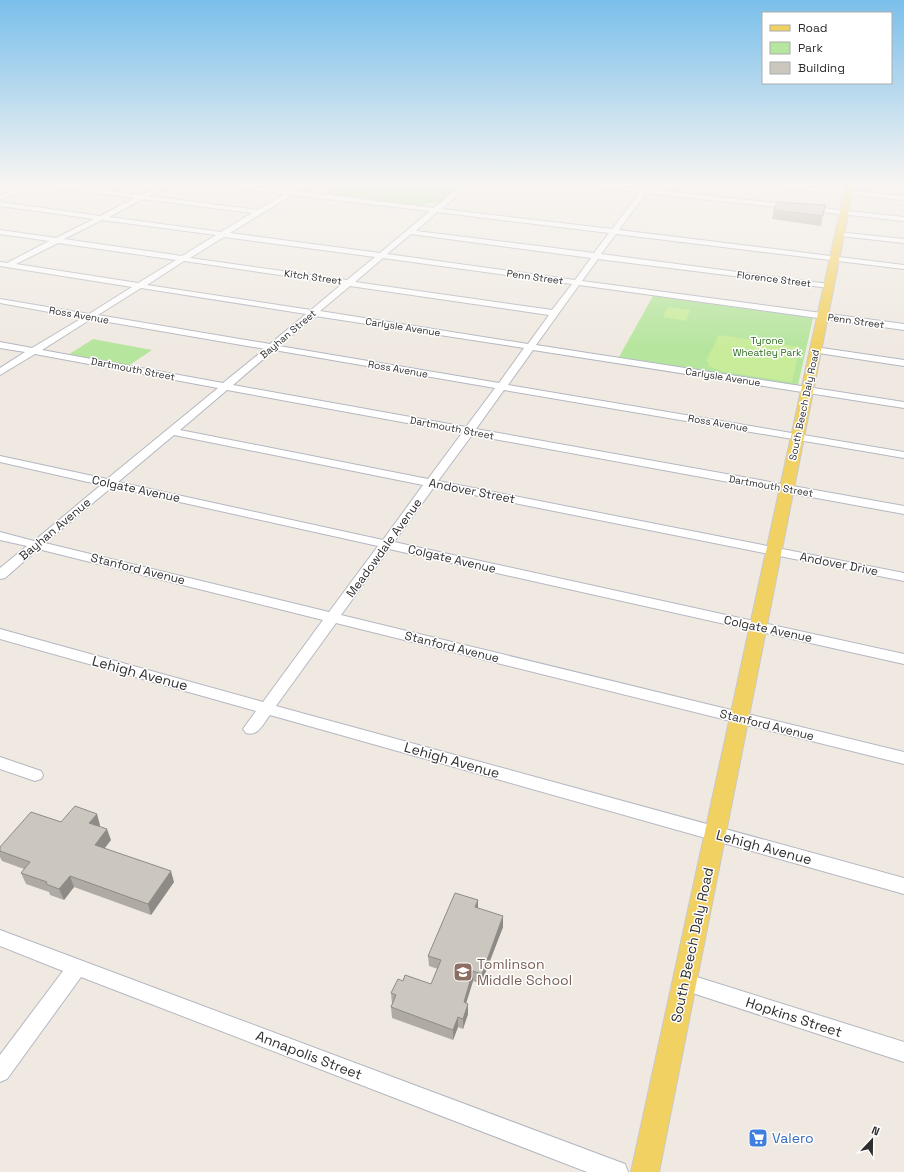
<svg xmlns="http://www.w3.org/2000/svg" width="904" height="1172" font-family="'Space Grotesk',sans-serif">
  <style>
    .green { fill: #b6e59e }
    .pitch { fill: #c9ec9a }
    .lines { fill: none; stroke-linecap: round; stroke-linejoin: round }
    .minor-casing { stroke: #b4b7c1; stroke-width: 2 }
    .major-casing { stroke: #c9c9c9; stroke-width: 2 }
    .minor { fill: #fff; fill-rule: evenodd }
    .major { fill: #f2d163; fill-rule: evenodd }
    .wall { fill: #afaba4 }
    .shaded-wall { fill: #8e8b86 }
    .building { fill: #cbc7bf; stroke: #8e8b86 }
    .labels { text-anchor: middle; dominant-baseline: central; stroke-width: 3; stroke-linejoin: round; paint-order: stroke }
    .far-street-label { font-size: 10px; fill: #2e2e2e; stroke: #fff }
    .far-park-label { font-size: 10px; fill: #2c6e1b; stroke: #fff }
    .street-label { font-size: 12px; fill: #2e2e2e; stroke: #fff }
    .near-street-label { font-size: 14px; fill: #2e2e2e; stroke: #fff }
    .near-education-label { font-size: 14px; fill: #785e54; stroke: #fff; text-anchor: start }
    .near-shop-label { font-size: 14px; fill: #366cbe; stroke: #fff; text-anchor: start }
  </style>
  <rect width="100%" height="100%" fill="#efe9e1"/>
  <g class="green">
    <path d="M 341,184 L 463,184 L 439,204 L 427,203 L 423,206 L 325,194 Z"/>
    <path d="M 653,296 L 813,318 L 798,385 L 619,357 Z"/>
    <path d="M 93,339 L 152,350 L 128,366 L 68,355 Z"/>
  </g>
  <g class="pitch">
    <path d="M 668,307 L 690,310 L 686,321 L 663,317 Z"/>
    <path d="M 719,335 L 800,347 L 792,382 L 720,371 L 720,370 L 708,366 L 709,363 L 707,362 L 707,359 Z"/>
  </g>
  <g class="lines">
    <g class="minor-casing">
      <g id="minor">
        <path d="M 27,184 L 52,184 L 141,195 L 163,184 L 171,184 L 149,196 L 258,210 L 284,194 L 221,186 L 218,184 C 241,184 264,189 287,190 C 293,190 298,184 307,184 L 297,191 L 434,208 L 463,184 L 470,184 L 442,209 L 612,229 L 640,192 L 581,186 L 578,184 L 599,184 L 642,189 L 646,184 L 652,184 L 648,189 L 904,217 L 904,221 L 646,193 L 619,230 L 904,265 L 904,269 L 616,234 L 601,254 L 829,284 L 833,286 L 829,288 L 598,259 L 582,281 L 904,324 L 904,330 L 579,285 L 536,345 L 904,402 L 904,408 L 533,350 L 508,385 L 904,452 L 904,458 L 504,390 L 476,429 L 904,506 L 904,514 L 472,435 L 438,481 L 904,573 L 904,581 L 434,487 L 394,542 L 904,654 L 904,664 L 389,549 L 341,615 L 904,752 L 904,764 L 336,623 L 276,706 L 904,878 L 904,894 L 270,715 C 263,724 258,737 246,733 L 243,729 L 256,711 L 0,639 L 0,629 L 263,702 L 323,620 L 38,549 L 5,578 L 0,579 L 0,568 L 27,546 L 0,540 L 0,532 L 34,541 L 101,485 L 0,462 L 0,456 L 107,479 L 218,388 L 35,354 L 0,375 L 0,368 L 25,352 L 0,348 L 0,342 L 32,348 L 82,318 L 0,303 L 0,299 L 89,314 L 132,287 L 0,266 L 0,262 L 7,263 L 49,241 L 0,234 L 0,230 L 56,238 L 94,219 L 0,206 L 0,202 L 100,216 L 135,198 L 34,185 L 0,200 L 0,196 ZM 292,195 L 430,211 L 380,253 L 230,233 ZM 143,199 L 252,213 L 221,232 L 109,217 ZM 437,212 L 609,233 L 594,253 L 416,231 ZM 102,220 L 216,235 L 182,256 L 64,239 ZM 411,234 L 591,258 L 575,280 L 387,254 ZM 224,237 L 375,257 L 347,280 L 190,258 ZM 58,243 L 176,260 L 138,283 L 16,264 ZM 383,258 L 572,284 L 552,310 L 355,282 ZM 184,261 L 342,284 L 311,310 L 147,285 ZM 350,286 L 549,315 L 528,344 L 320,311 ZM 141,288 L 306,314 L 270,344 L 98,315 ZM 315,316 L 524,348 L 499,383 L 279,346 ZM 91,319 L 265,349 L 223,383 L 42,350 ZM 274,350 L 495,388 L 466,427 L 233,385 ZM 227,390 L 462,433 L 428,479 L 180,430 ZM 174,435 L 423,485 L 383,540 L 118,482 ZM 112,487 L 378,546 L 329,612 L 45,543 Z"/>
        <path d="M 760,184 L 782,184 L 904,196 L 904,200 L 763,186 Z"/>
        <path d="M 837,232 L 904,239 L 904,243 L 840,236 L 836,234 Z"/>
        <path d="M 815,347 L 904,360 L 904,366 L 812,352 L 810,350 L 812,348 Z"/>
        <path d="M 0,757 L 41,771 L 43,775 L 41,779 L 35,781 L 0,769 Z"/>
        <path d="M 0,930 L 617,1161 L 625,1164 L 628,1172 L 587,1172 L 81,977 L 7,1079 L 0,1082 L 0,1055 L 63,971 L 0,946 Z"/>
        <path d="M 684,973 L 904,1042 L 904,1062 L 677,988 L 674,982 L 677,976 Z"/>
      </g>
    </g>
    <g class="major-casing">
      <path id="major" d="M 846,184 L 854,184 L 659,1172 L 631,1172 Z"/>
    </g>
    <use href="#minor" class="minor"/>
    <use href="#major" class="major"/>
  </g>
  <g class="wall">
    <path d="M 825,205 L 821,226 L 772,219 L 774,210 Z"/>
    <path d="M 61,822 L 100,825 L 99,826 L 111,840 L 105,848 L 174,882 L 151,915 L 74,887 L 64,900 L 50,895 L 49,892 L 26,884 L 21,873 L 24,869 L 2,861 L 0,857 L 0,847 Z"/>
    <path d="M 478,900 L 478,908 L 503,927 L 481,984 L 473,981 L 466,1003 L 468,1004 L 468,1014 L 463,1029 L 458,1027 L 453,1040 L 392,1018 L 391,1007 L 392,1004 L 391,993 L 403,981 L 431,984 L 438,969 L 429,966 L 428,956 Z"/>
  </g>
  <g class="shaded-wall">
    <path d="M 97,814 L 100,825 L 93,834 L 89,823 Z"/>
    <path d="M 107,829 L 111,840 L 99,855 L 95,845 Z"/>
    <path d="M 171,871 L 174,882 L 151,915 L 148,904 Z"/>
    <path d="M 70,876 L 74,887 L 64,900 L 59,889 Z"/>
    <path d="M 478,900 L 478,911 L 475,907 Z"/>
    <path d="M 503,916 L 503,927 L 481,984 L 482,974 Z"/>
    <path d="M 473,971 L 473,981 L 463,1013 L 464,1002 Z"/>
    <path d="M 468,1004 L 468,1014 L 463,1029 L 463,1019 Z"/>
    <path d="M 458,1017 L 458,1027 L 453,1040 L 453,1030 Z"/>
  </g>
  <g class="building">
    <path d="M 777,202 L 825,205 L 823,216 L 774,210 Z"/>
    <path d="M 75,806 L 97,814 L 89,823 L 107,829 L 95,845 L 171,871 L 148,904 L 70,876 L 59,889 L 46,884 L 47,882 L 21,873 L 30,862 L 0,851 L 0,847 L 31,812 L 61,822 Z"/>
    <path d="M 455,893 L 478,900 L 475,907 L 503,916 L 482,974 L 473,971 L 464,1002 L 468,1004 L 463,1019 L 458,1017 L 453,1030 L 391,1007 L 396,995 L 391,993 L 398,979 L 403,981 L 405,975 L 431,984 L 441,960 L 428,956 Z"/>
  </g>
  <linearGradient id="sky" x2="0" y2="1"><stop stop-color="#7abfeb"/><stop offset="0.53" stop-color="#f8f5f2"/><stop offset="1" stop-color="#f8f5f2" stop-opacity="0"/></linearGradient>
  <rect width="904" height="348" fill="url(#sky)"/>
  <defs>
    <g id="school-square" transform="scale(1)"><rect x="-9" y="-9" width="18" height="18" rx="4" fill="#8d6e63" stroke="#fff"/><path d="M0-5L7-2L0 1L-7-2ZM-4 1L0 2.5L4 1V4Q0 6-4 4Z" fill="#fff"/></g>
    <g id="supermarket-square" transform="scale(1)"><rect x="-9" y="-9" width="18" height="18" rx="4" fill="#3f7fe0" stroke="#fff"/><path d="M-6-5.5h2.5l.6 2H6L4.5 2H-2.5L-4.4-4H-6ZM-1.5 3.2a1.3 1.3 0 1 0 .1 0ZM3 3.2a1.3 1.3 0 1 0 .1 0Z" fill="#fff"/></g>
  </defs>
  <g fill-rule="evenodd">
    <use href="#school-square" x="463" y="972"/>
    <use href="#supermarket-square" x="758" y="1138"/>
  </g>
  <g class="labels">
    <g class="far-street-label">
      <text transform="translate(313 277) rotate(8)">Kitch Street</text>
      <text transform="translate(535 277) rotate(8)">Penn Street</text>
      <text transform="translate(774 279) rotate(7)">Florence Street</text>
      <text transform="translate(79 315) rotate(10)">Ross Avenue</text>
      <text transform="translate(856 321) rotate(8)">Penn Street</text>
      <text transform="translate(403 327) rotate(9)">Carlysle Avenue</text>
      <text transform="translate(288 334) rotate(-40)">Bayhan Street</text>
      <text transform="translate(133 369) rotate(11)">Dartmouth Street</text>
      <text transform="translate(398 369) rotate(10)">Ross Avenue</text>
      <text transform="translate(723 377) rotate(9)">Carlysle Avenue</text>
      <text transform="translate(804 405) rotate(-78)">South Beech Daly Road</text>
      <text transform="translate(718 423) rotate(10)">Ross Avenue</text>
      <text transform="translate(452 428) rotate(11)">Dartmouth Street</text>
      <text transform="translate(771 486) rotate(10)">Dartmouth Street</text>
    </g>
    <g class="far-park-label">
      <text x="767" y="340">Tyrone<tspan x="767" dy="12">Wheatley Park</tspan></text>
    </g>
    <g class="street-label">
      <text transform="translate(136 489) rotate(12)">Colgate Avenue</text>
      <text transform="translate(472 491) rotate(11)">Andover Street</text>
      <text transform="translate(55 529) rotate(-40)">Bayhan Avenue</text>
      <text transform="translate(384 548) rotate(-54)">Meadowdale Avenue</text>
      <text transform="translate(452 559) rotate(13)">Colgate Avenue</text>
      <text transform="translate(839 564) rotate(11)">Andover Drive</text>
      <text transform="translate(138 569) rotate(14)">Stanford Avenue</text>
      <text transform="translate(768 629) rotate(12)">Colgate Avenue</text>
      <text transform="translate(452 647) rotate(14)">Stanford Avenue</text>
      <text transform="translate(767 725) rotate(14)">Stanford Avenue</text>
    </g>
    <g class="near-street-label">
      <text transform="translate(140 673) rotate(15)">Lehigh Avenue</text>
      <text transform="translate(452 760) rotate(16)">Lehigh Avenue</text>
      <text transform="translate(764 847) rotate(15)">Lehigh Avenue</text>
      <text transform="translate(692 945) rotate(-78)">South Beech Daly Road</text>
      <text transform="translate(794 1017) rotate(18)">Hopkins Street</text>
      <text transform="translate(309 1055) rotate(21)">Annapolis Street</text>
    </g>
    <g class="near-education-label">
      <text x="477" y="964">Tomlinson<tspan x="477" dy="16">Middle School</tspan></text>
    </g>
    <g class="near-shop-label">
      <text x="772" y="1138">Valero</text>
    </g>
  </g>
  <rect x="762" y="12" width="130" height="72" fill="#ffffff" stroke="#ababab"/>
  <rect x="770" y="25" width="20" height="6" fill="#f2d163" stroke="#ababab"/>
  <text x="798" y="32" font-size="12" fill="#2e2e2e">Road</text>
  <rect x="770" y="42" width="20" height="12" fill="#b6e59e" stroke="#ababab"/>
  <text x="798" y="52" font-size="12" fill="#2e2e2e">Park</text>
  <rect x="770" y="62" width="20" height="12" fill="#cbc7bf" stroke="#ababab"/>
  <text x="798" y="72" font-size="12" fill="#2e2e2e">Building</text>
  <g transform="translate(872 1140) rotate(22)" stroke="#ffffff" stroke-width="3" paint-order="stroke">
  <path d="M0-3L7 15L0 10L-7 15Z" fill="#2e2e2e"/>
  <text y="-6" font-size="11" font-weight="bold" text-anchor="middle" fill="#2e2e2e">N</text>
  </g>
</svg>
